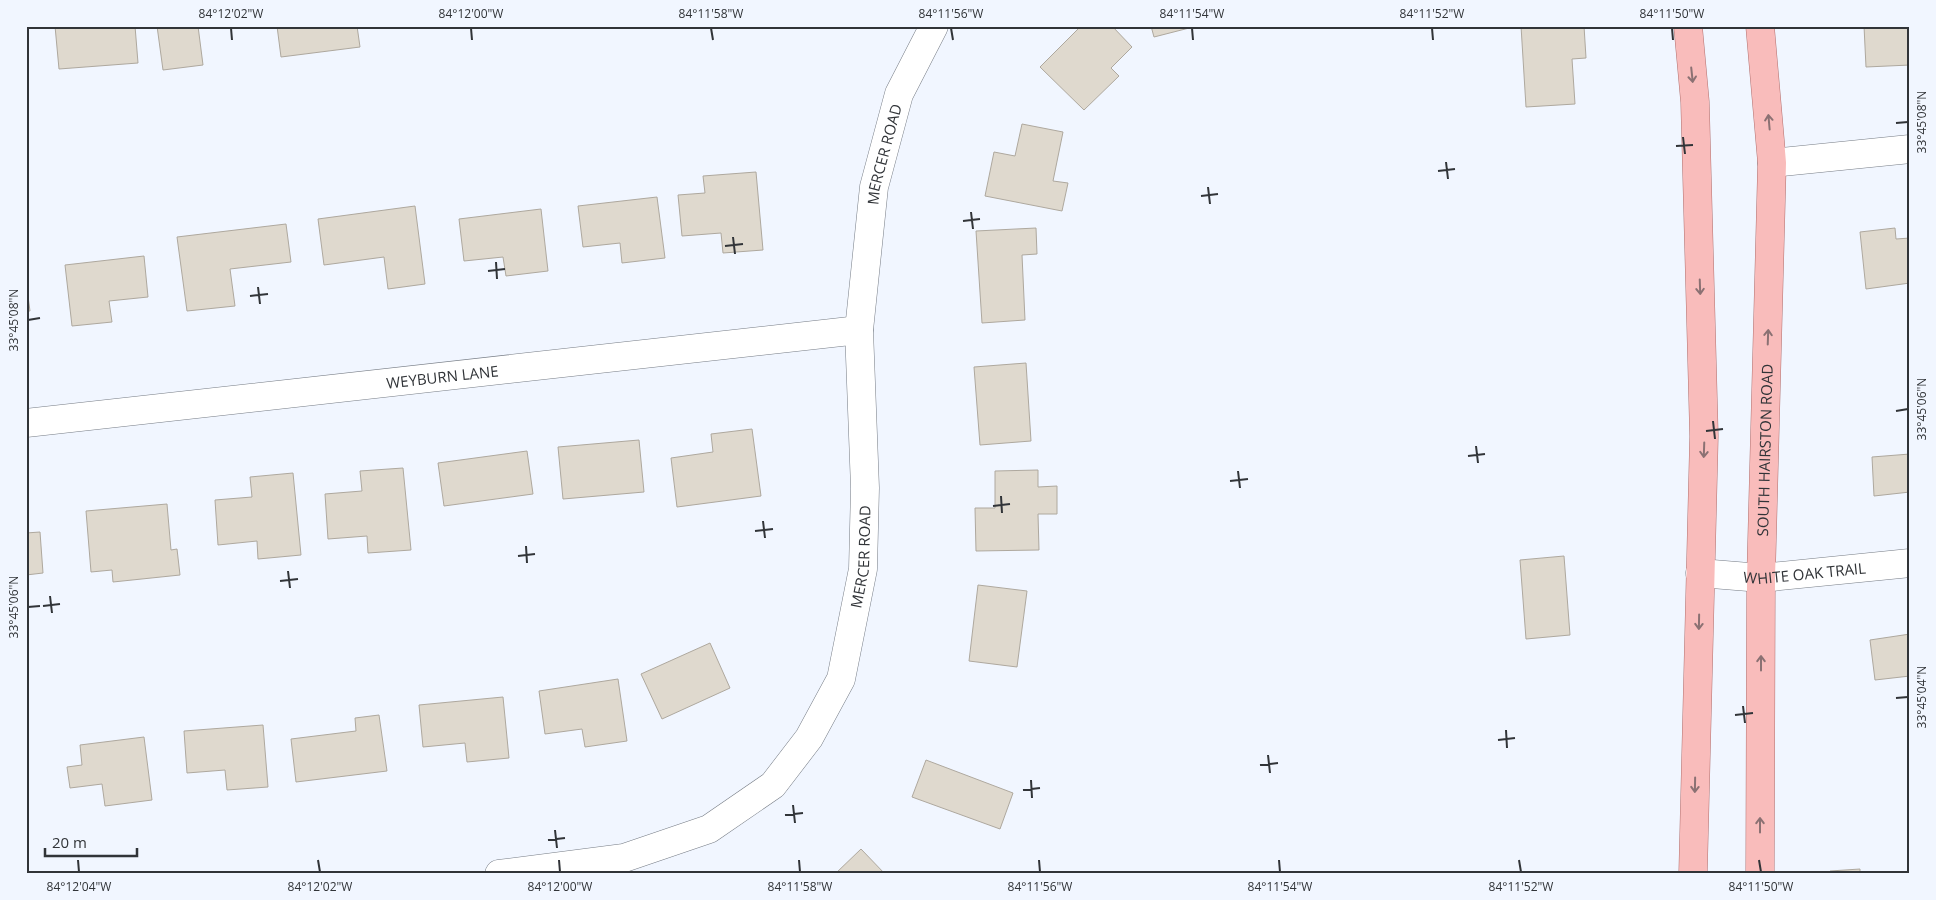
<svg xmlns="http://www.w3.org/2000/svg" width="1936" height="900" font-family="'Open Sans',sans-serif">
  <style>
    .building { fill: #dfd9ce; stroke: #aea89e }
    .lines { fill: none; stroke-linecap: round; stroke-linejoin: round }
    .street-casing { stroke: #767c85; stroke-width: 29 }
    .primary-casing { stroke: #b0706f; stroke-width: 29 }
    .street { stroke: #fff; stroke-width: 28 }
    .primary { stroke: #f9bcbb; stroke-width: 28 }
    .oneway { stroke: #8b7173 }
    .ticks { fill: none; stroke: #313438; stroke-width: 2 }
    .labels { text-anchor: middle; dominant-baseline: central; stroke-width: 4; stroke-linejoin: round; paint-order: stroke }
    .street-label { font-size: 15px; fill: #313438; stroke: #f1f6ff }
    .neatline { fill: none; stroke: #313438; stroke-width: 2 }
    .ticks-label { font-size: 12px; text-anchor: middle; fill: #313438 }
  </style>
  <rect width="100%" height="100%" fill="#f1f6ff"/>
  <g class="building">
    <path d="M 55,26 L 135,26 L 138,63 L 59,69 Z"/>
    <path d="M 157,26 L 198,26 L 203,65 L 163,70 Z"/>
    <path d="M 277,26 L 357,26 L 360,47 L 281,57 Z"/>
    <path d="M 1081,26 L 1112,26 L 1132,47 L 1111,68 L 1119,76 L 1084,110 L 1040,67 Z"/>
    <path d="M 1151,26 L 1197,26 L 1154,37 Z"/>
    <path d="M 1521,26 L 1584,26 L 1586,58 L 1572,59 L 1575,104 L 1526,107 Z"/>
    <path d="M 1864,26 L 1910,26 L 1910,65 L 1866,67 Z"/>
    <path d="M 1022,124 L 1063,132 L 1053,181 L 1068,183 L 1062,211 L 985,196 L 994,152 L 1015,156 Z"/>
    <path d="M 756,172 L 763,250 L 723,253 L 721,233 L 682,236 L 678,195 L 705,193 L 703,176 Z"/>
    <path d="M 657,197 L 665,258 L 622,263 L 620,243 L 583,247 L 578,206 Z"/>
    <path d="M 415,206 L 425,284 L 388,289 L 384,257 L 324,265 L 318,219 Z"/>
    <path d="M 541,209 L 548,271 L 506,276 L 503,257 L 464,261 L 459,219 Z"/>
    <path d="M 286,224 L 291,262 L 230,269 L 235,306 L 187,311 L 177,237 Z"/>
    <path d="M 1036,228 L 1037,254 L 1022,255 L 1025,320 L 982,323 L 976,231 Z"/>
    <path d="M 1895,228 L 1896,239 L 1910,238 L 1910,283 L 1866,289 L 1860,232 Z"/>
    <path d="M 144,256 L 148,297 L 109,301 L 112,322 L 72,326 L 65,265 Z"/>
    <path d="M 26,282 L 30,311 L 26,311 Z"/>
    <path d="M 1026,363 L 1031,441 L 980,445 L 974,367 Z"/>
    <path d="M 752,429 L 761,496 L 677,507 L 671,458 L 713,452 L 711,434 Z"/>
    <path d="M 639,440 L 644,492 L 563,499 L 558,447 Z"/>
    <path d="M 527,451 L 533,494 L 444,506 L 438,463 Z"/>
    <path d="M 1910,454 L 1910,492 L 1874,496 L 1872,457 Z"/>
    <path d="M 403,468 L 411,550 L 368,553 L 367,536 L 328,539 L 325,494 L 362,491 L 360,471 Z"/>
    <path d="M 1038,470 L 1038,487 L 1057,486 L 1057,514 L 1038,514 L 1039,550 L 976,551 L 975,508 L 995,508 L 995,471 Z"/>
    <path d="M 293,473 L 301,555 L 258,559 L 257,541 L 218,545 L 215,500 L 252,497 L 250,477 Z"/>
    <path d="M 167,504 L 171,550 L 177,549 L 180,575 L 113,582 L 112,570 L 91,572 L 86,511 Z"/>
    <path d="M 40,532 L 43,573 L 26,575 L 26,533 Z"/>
    <path d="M 1564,556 L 1570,635 L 1526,639 L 1520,560 Z"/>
    <path d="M 978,585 L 1027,591 L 1017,667 L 969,661 Z"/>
    <path d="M 1910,634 L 1910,676 L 1875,680 L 1870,640 Z"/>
    <path d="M 710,643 L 730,688 L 662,719 L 641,674 Z"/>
    <path d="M 618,679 L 627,741 L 585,747 L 582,729 L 545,734 L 539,691 Z"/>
    <path d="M 503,697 L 509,758 L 467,762 L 465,743 L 423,747 L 419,705 Z"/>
    <path d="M 379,715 L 387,771 L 296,782 L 291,739 L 356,731 L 355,718 Z"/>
    <path d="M 263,725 L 268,787 L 227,790 L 225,770 L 187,773 L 184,731 Z"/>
    <path d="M 144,737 L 152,800 L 105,806 L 102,784 L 70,788 L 67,767 L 82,765 L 80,745 Z"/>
    <path d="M 926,760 L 1013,793 L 1000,829 L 912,797 Z"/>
    <path d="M 861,849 L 885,874 L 835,874 Z"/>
    <path d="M 1860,869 L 1860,874 L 1830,874 L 1830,871 Z"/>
  </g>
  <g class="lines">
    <g class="street-casing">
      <g id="street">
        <path d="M 1772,163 L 1910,149"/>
        <path id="s1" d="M 26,423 L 859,330"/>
        <path id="s2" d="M 1700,573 L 1761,578 L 1910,563"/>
        <path id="s3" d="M 499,874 L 624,858 L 709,829 L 773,785 L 809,738 L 841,679 L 863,569 L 865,488 L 859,330 L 874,187 L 899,94 L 934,26"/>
      </g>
    </g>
    <g class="primary-casing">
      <g id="primary">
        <path d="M 1688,26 L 1695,102 L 1704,436 L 1693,874"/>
        <path id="s4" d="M 1760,874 L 1761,578 L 1772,163 L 1760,26"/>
      </g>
    </g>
    <use href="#street" class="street"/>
    <use href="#primary" class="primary"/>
  </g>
  <defs><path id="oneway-shaft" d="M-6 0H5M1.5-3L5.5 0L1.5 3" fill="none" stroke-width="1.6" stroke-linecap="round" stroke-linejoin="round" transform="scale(1.25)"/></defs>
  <g class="oneway">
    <use href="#oneway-shaft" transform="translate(1692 75) rotate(84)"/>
    <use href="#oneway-shaft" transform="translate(1769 122) rotate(-95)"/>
    <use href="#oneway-shaft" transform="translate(1700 287) rotate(88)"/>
    <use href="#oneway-shaft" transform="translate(1768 337) rotate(-88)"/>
    <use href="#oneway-shaft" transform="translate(1704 450) rotate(92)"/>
    <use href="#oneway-shaft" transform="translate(1699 622) rotate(91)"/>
    <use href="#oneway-shaft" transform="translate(1761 663) rotate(-90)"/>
    <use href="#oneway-shaft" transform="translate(1695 785) rotate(91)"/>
    <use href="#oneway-shaft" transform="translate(1760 825) rotate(-90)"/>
  </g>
  <path class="ticks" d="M 231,28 L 232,40M 471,28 L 472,40M 711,28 L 713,40M 951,28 L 953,40M 1192,28 L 1193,40M 1432,28 L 1433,40M 1672,28 L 1673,40M 1896,123 L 1908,122M 1683,137 L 1685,154M 1676,146 L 1693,145M 1446,162 L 1448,179M 1438,171 L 1455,169M 1208,187 L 1210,204M 1201,196 L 1218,194M 971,212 L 973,229M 963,221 L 980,219M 733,237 L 735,254M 725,246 L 743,244M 496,262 L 497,279M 488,271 L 505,269M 258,287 L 260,304M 250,296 L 268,294M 28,320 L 40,318M 1896,411 L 1908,409M 1713,421 L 1715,439M 1706,431 L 1723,429M 1476,446 L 1478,463M 1468,456 L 1485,454M 1238,471 L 1240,488M 1230,481 L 1248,479M 1001,496 L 1002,513M 993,506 L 1010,504M 763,521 L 765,538M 755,531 L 773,529M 526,546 L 527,563M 518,556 L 535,554M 288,571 L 290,588M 280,581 L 298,579M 50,596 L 52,613M 43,606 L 60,604M 28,607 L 40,606M 1896,698 L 1908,697M 1743,706 L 1745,723M 1735,715 L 1753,713M 1506,730 L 1507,748M 1498,740 L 1515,738M 1268,755 L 1270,773M 1260,765 L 1278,763M 1031,780 L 1032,798M 1023,790 L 1040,788M 793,805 L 795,823M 785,815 L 803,813M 555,830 L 557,848M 548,840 L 565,838M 78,860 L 79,872M 318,860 L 320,872M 559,860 L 560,872M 799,860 L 800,872M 1039,860 L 1040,872M 1279,860 L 1280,872M 1519,860 L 1521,872M 1759,860 L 1761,872"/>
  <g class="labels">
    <g class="street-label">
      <text stroke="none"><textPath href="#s3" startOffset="949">MERCER ROAD</textPath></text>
      <text stroke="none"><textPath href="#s1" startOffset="419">WEYBURN LANE</textPath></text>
      <text stroke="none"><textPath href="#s4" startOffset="424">SOUTH HAIRSTON ROAD</textPath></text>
      <text stroke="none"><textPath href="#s3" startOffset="544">MERCER ROAD</textPath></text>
      <text stroke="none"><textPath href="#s2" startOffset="105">WHITE OAK TRAIL</textPath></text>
    </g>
  </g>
  <rect width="1936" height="900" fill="none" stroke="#f1f6ff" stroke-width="55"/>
  <path d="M45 848v8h92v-8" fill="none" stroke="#313438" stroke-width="2.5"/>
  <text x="52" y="848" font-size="15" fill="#313438" stroke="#f1f6ff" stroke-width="4" paint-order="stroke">20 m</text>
  <rect x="28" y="28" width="1880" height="844" class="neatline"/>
  <g class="ticks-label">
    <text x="231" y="18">84°12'02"W</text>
    <text x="471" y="18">84°12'00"W</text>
    <text x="711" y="18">84°11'58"W</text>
    <text x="951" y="18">84°11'56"W</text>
    <text x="1192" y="18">84°11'54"W</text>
    <text x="1432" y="18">84°11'52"W</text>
    <text x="1672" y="18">84°11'50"W</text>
    <text transform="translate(1922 122) rotate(-90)" y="4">33°45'08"N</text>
    <text transform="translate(14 320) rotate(-90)" y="4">33°45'08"N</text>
    <text transform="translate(1922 409) rotate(-90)" y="4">33°45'06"N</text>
    <text transform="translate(14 607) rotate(-90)" y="4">33°45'06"N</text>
    <text transform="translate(1922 697) rotate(-90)" y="4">33°45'04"N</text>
    <text x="79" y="891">84°12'04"W</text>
    <text x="320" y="891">84°12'02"W</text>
    <text x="560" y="891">84°12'00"W</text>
    <text x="800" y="891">84°11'58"W</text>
    <text x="1040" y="891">84°11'56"W</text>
    <text x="1280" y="891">84°11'54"W</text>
    <text x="1521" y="891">84°11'52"W</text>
    <text x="1761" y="891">84°11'50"W</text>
  </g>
</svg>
